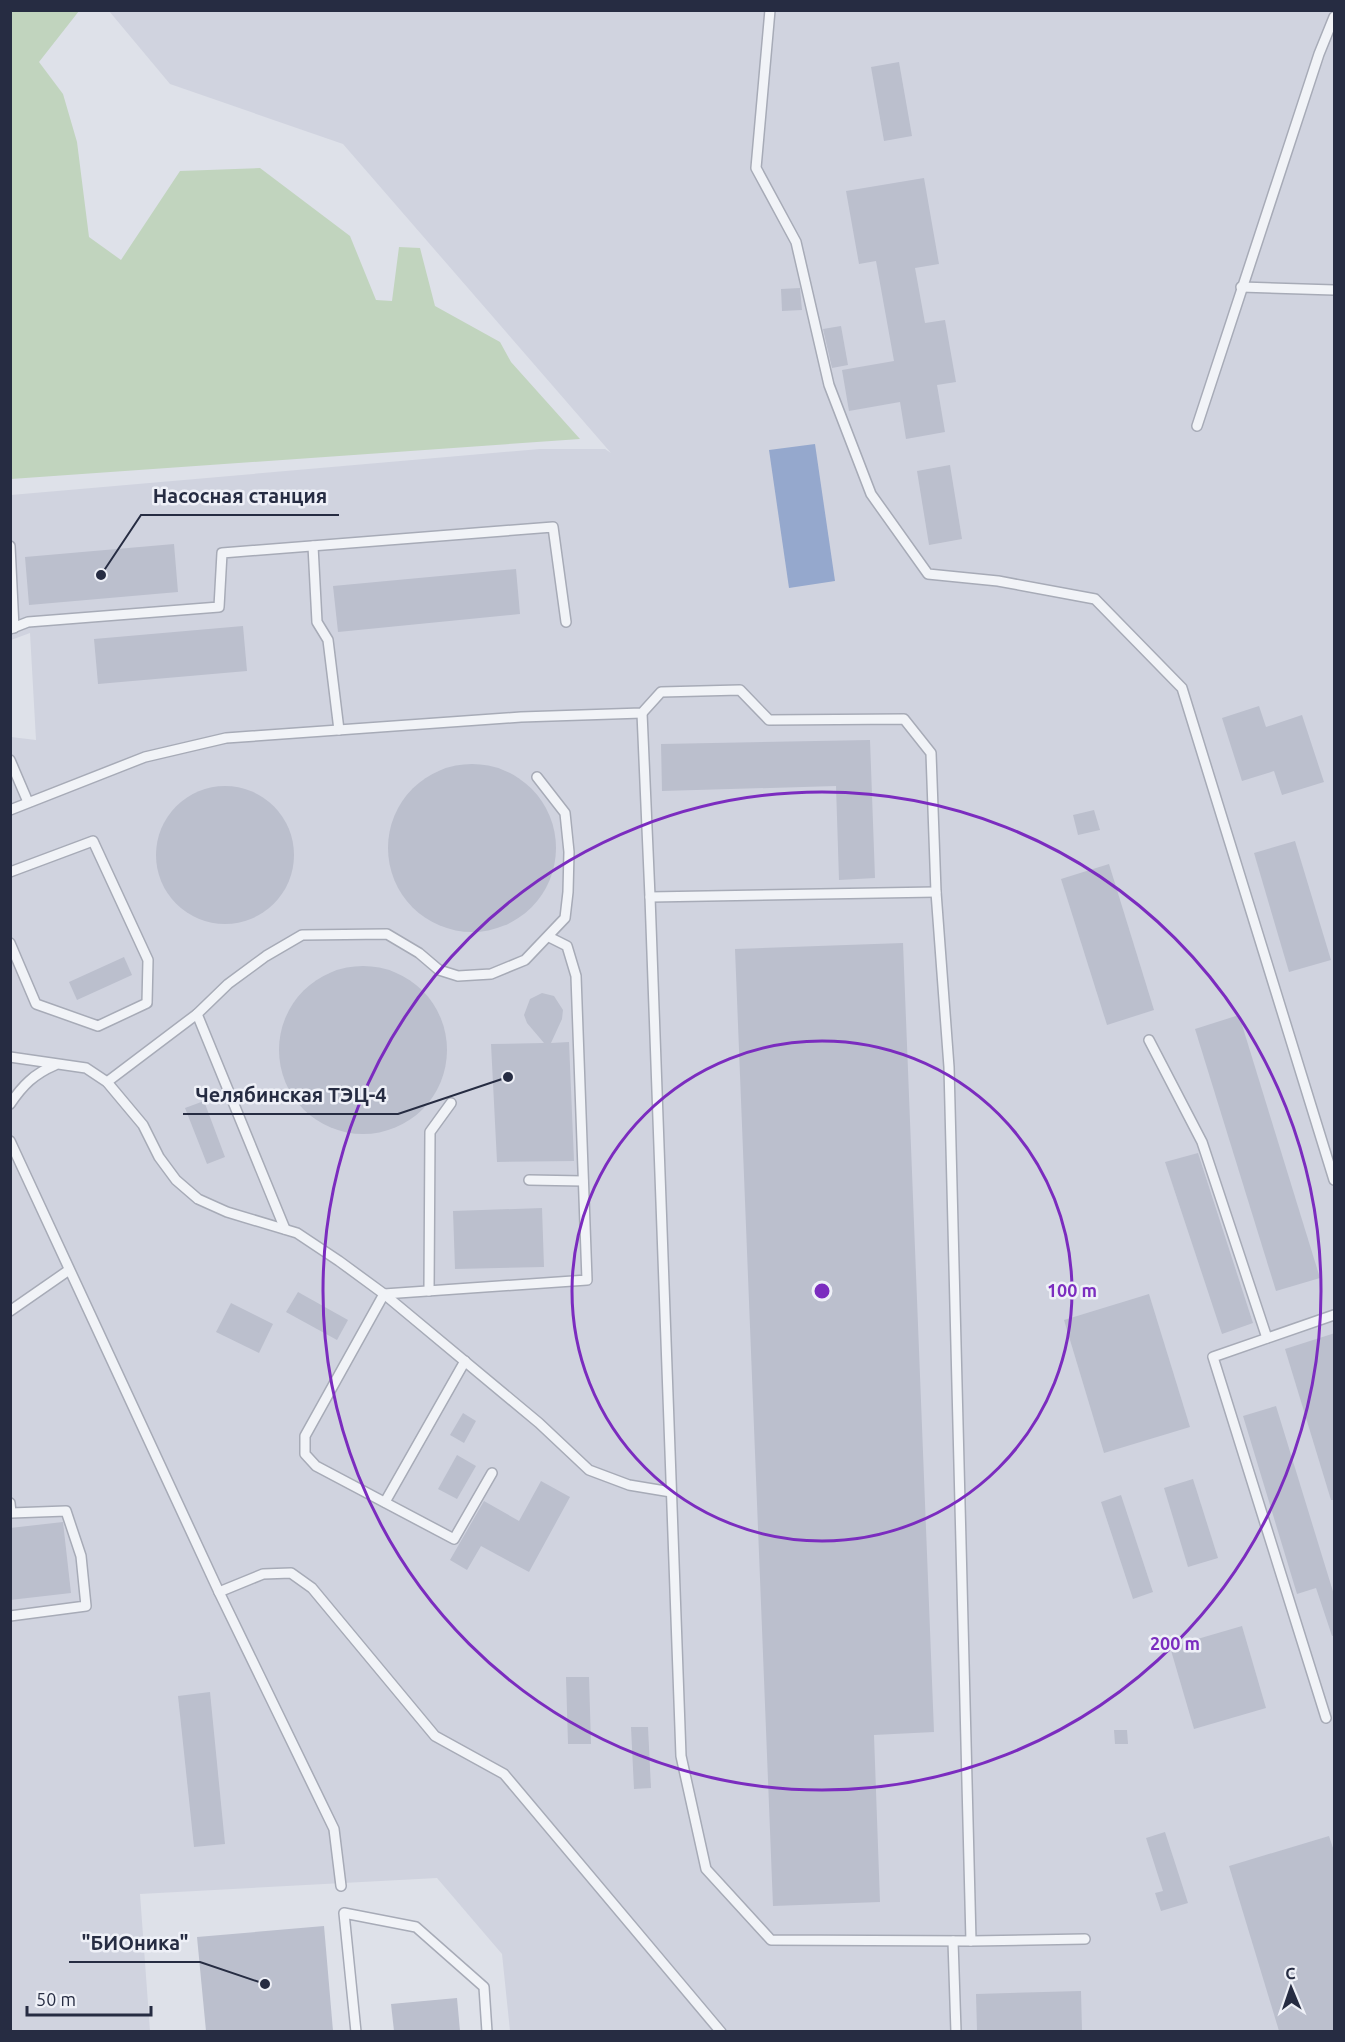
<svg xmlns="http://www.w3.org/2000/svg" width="1345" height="2042" font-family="Ubuntu,sans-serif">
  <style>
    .built { fill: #d0d3df }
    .green { fill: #c1d4be }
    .water { fill: #95a8cd }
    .building { fill: #bbbfcd }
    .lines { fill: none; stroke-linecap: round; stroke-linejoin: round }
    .service-casing { stroke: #a7abb7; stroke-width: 12 }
    .service { stroke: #f1f3f7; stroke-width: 9 }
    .ring { fill: none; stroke: #7b2cbf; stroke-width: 3 }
    .centre { fill: #7b2cbf; stroke: #eef0f7; stroke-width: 3 }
    .ring-label { font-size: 18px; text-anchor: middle; font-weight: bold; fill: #7b2cbf; stroke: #eef0f7; stroke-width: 5; stroke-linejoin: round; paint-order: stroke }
    .leader { fill: none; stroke: #262c42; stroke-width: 2 }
    .callout-dot { fill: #262c42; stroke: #eef0f7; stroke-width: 2 }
    .callout-label { font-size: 20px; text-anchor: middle; font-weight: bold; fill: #262c42; stroke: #eef0f7; stroke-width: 5; stroke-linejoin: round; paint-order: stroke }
  </style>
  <rect width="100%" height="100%" fill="#dee1e9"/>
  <path class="built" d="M 109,11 L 1334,11 L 1334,2031 L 510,2031 L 502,1954 L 437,1878 L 140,1894 L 150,2031 L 11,2031 L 11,737 L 36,740 L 30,633 L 11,640 L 11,495 L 540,449 L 605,449 L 611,453 L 343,144 L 170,84 Z"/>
  <path class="green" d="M 79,11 L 39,62 L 63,94 L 77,142 L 89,237 L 121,260 L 180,171 L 260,168 L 350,236 L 376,300 L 392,301 L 399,247 L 420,248 L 435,306 L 500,342 L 511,362 L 580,439 L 11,479 L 11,11 Z"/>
  <path class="water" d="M 815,444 L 835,581 L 789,588 L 769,450 Z"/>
  <g class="building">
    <path d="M 899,62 L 912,136 L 884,141 L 871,67 Z"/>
    <path d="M 924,178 L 939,264 L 915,268 L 925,323 L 945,320 L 956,382 L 937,385 L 945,432 L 906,439 L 900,402 L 849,411 L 842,370 L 894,361 L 876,261 L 859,264 L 846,191 Z"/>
    <path d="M 800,288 L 802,310 L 782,311 L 781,289 Z"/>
    <path d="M 841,326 L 848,365 L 832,368 L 823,329 Z"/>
    <path d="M 950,465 L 962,539 L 929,545 L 917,471 Z"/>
    <path d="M 174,544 L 178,592 L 29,605 L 25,557 Z"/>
    <path d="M 516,569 L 520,614 L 338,632 L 333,586 Z"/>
    <path d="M 243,626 L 247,671 L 98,684 L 94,639 Z"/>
    <path d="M 1259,706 L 1266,727 L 1302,715 L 1324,782 L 1282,795 L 1274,771 L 1242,781 L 1222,718 Z"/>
    <path d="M 870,740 L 875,878 L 839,880 L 836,786 L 662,791 L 661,744 Z"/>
    <circle cx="472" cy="848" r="84"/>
    <circle cx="225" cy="855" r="69"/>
    <path d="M 1094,810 L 1100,830 L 1078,835 L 1073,815 Z"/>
    <path d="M 1295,841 L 1331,960 L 1289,972 L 1254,853 Z"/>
    <path d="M 1109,864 L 1154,1010 L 1107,1025 L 1061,879 Z"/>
    <path d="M 903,943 L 934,1732 L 874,1735 L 880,1902 L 773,1906 L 735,949 Z"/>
    <path d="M 124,957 L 132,975 L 77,1000 L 69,982 Z"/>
    <circle cx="363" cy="1050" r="84"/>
    <path d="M 542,993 L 554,996 L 563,1010 L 562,1019 L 551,1043 L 569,1042 L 574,1161 L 497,1162 L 491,1044 L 544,1043 L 527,1023 L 524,1015 L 530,999 Z"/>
    <path d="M 1239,1015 L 1320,1278 L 1276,1291 L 1195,1029 Z"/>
    <path d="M 204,1101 L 225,1157 L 207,1164 L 185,1108 Z"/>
    <path d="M 1198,1153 L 1253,1323 L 1222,1334 L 1165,1162 Z"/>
    <path d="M 542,1208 L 544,1267 L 455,1269 L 453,1211 Z"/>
    <path d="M 298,1292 L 348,1320 L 337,1340 L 286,1312 Z"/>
    <path d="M 1149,1294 L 1190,1427 L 1104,1453 L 1064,1320 Z"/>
    <path d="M 231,1303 L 273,1324 L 259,1353 L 216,1332 Z"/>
    <path d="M 1335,1333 L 1335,1500 L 1331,1500 L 1285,1349 Z"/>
    <path d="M 1276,1406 L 1335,1598 L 1335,1635 L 1332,1636 L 1316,1588 L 1297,1594 L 1243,1416 Z"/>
    <path d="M 463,1413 L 476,1421 L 464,1443 L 450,1435 Z"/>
    <path d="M 457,1455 L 476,1466 L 457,1499 L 438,1489 Z"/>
    <path d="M 1193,1479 L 1218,1558 L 1188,1567 L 1164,1488 Z"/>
    <path d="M 541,1481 L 570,1497 L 529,1572 L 481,1546 L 467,1570 L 450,1560 L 484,1501 L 519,1521 Z"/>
    <path d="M 1121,1495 L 1153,1592 L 1133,1599 L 1101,1502 Z"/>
    <path d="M 63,1522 L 71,1593 L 10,1600 L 10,1528 Z"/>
    <path d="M 1242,1626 L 1266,1708 L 1194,1729 L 1170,1647 Z"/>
    <path d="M 566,1677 L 589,1677 L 591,1744 L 568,1744 Z"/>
    <path d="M 210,1692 L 225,1844 L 194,1847 L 178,1696 Z"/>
    <path d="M 631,1727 L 648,1727 L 651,1788 L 634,1789 Z"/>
    <path d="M 1114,1730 L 1127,1730 L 1128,1744 L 1115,1744 Z"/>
    <path d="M 1165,1832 L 1188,1903 L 1161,1911 L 1155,1893 L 1163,1891 L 1146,1838 Z"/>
    <path d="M 1329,1836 L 1335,1854 L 1335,2031 L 1279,2031 L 1229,1866 Z"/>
    <path d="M 324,1926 L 333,2031 L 206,2031 L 197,1937 Z"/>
    <path d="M 1081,1991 L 1082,2031 L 977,2031 L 976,1994 Z"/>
    <path d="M 457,1998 L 460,2031 L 394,2031 L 391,2004 Z"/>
  </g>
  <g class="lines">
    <g class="service-casing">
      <g id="service">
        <path d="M 770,10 L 756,168 L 796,242 L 829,385 L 871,494 L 928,574 L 998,581 L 1095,599 L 1182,688 L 1334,1180"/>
        <path d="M 1241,287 L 1334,290"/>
        <path d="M 1197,426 L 1319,54 L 1334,17"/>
        <path d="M 10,546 L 14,628"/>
        <path d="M 313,546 L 317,622 L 328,640 L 339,730"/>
        <path d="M 10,629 L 28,622 L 219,607 L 222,553 L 553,527 L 566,622"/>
        <path d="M 642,713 L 650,897 L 936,892"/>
        <path d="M 10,760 L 28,802"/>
        <path d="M 10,810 L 145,757 L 226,738 L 521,717 L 642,713 L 661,692 L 740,690 L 769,720 L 904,719 L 931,753 L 936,892 L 949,1067 L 971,1941 L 771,1940 L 706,1869 L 681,1756 L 650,897"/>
        <path d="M 10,872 L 93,841 L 148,960 L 147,1003 L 98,1026 L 36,1004 L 10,943"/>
        <path d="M 197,1014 L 285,1229"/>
        <path d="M 1149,1040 L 1202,1142 L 1267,1338"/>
        <path d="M 10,1057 L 86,1068 L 107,1082 L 143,1125 L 159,1157 L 176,1180 L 198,1199 L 227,1212 L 297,1233 L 339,1261 L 384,1294 L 539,1423 L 589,1470 L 629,1485 L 671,1492"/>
        <path d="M 107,1082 L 197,1014 L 228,984 L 266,956 L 302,935 L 387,934 L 419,953 L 439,970 L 458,976 L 491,974 L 525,960 L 565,918 L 568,892 L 569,852 L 565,813 L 537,777"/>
        <path d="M 10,1104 C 23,1085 34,1074 55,1065"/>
        <path d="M 10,1141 L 219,1592 L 334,1829 L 341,1886"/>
        <path d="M 529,1180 L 583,1181"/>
        <path d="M 429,1291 L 430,1132 L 451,1103"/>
        <path d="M 10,1311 L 69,1270"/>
        <path d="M 492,1473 L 454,1539 L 316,1466 L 305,1454 L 305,1436 L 384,1294 L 587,1280 L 576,976 L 567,946 L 549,937"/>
        <path d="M 385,1502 L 465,1361"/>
        <path d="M 10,1503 L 11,1513 L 66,1511 L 81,1556 L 86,1606 L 10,1616"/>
        <path d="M 219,1592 L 263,1574 L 291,1573 L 312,1588 L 435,1736 L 504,1774 L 721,2032"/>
        <path d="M 1326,1718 L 1213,1357 L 1334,1315"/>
        <path d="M 953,1941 L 956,2032"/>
        <path d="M 971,1941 L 1085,1939"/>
        <path d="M 356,2032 L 344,1913 L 416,1927 L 484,1987 L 487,2032"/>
      </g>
    </g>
    <use href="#service" class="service"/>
  </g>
  <g class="ring">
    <circle cx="822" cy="1291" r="250"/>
    <circle cx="822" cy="1291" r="499"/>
  </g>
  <circle cx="822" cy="1291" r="9" class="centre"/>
  <g class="ring-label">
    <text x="1072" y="1297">100 m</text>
    <text x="1175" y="1650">200 m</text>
  </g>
  <path class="leader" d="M101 575L141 515H339M508 1077L398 1114H183M265 1984L200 1962H69"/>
  <g class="callout-dot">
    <circle cx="101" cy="575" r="6"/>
    <circle cx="508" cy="1077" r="6"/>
    <circle cx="265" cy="1984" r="6"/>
  </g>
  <g class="callout-label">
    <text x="240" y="503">Насосная станция</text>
    <text x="291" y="1102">Челябинская ТЭЦ-4</text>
    <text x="135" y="1950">"БИОника"</text>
  </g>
  <rect width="1345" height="2042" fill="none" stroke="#262c42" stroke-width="24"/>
  <g transform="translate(1291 1988) rotate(358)" stroke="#eef0f7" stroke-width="4.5" paint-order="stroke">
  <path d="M0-4.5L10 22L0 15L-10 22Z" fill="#262c42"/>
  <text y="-9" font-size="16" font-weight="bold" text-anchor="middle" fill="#262c42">С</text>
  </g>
  <path d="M27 2006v9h124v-9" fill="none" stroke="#262c42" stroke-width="3"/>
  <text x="36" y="2006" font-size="18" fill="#262c42" stroke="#eef0f7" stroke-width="4.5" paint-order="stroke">50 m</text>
</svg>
